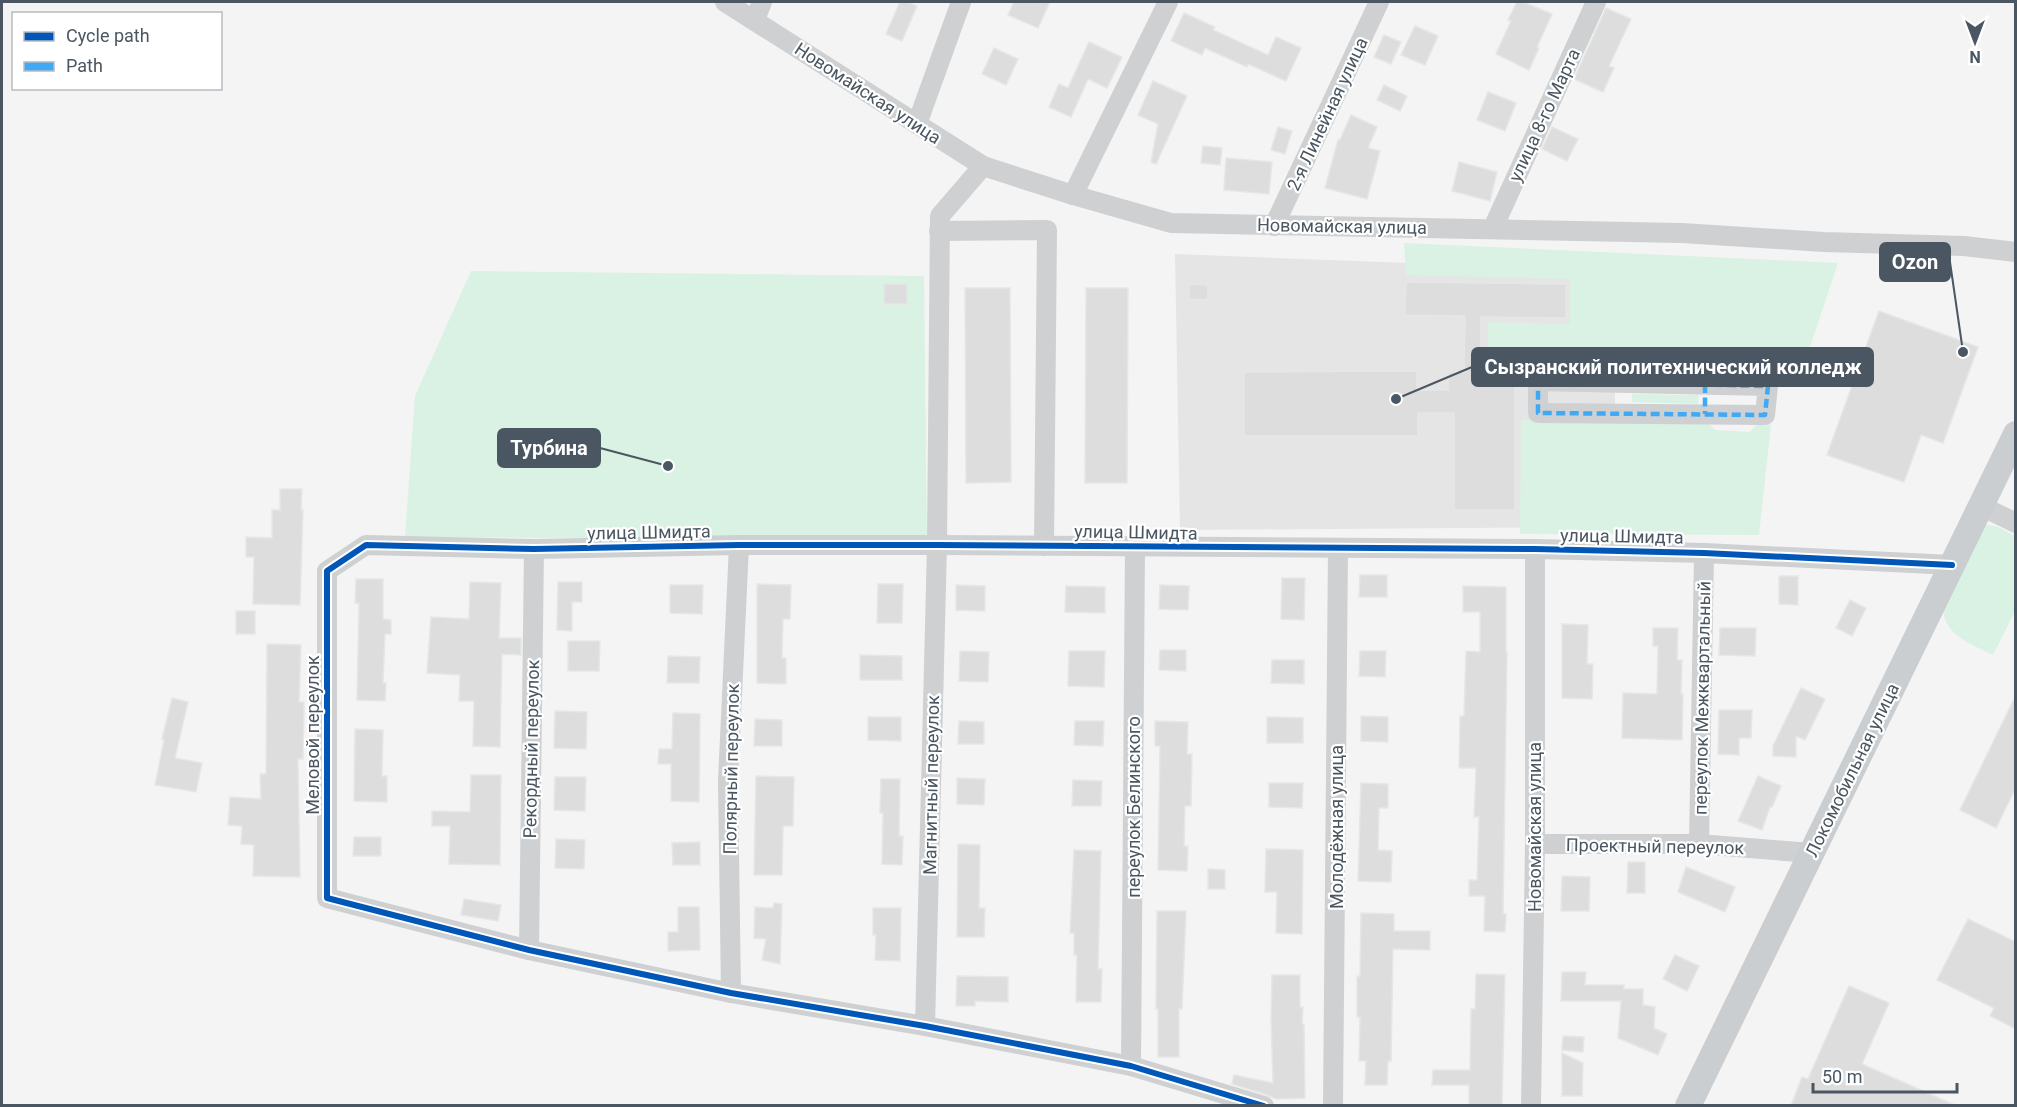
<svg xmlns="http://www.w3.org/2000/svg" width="2017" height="1107" font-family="Roboto,sans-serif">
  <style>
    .education { fill: #e6e5e6 }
    .green { fill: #d9f2e3 }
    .building { fill: #ddddde; stroke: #e5e6e7; stroke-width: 1.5 }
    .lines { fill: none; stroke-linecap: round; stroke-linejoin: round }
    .minor { stroke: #ced0d2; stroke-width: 20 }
    .major { stroke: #caced1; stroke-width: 26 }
    .quiet { stroke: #3fa9f5; stroke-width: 4.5; stroke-dasharray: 9 4.5; stroke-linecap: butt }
    .cycleway-casing { stroke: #fff; stroke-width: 10 }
    .cycleway { stroke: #0057b8; stroke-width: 6 }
    .labels { text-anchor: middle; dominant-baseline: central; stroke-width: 4.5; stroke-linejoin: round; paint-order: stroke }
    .street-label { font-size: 18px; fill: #4a5661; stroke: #fff }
    .leader { fill: none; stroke: #4a5661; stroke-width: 2 }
    .callout-dot { fill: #4a5661; stroke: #fff; stroke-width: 2 }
    .callout { fill: #4a5661; stroke: #4a5661; stroke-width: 2 }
    .callout-label { font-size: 20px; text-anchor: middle; font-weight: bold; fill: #fff }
  </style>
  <rect width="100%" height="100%" fill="#f4f4f4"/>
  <path class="education" d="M 1175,254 L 1615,271 L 1615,527 L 1180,530 Z"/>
  <g class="green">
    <path d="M 1404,243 L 1838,263 L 1800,377 L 1756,377 L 1749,368 L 1712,367 L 1703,375 L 1528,375 L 1529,364 L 1488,364 L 1488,322 L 1570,324 L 1570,279 L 1406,275 Z"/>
    <path d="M 471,271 L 924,276 L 927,540 L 405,537 L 415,396 Z"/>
    <path d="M 1632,394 L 1699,395 L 1698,404 L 1632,402 Z"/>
    <path d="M 1521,420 L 1707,421 L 1715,430 L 1750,432 L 1757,424 L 1771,425 L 1759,535 L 1520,534 Z"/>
    <path d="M 1982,524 L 1998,527 L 2015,536 L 2015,611 L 1993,655 C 1970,643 1946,637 1942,607 Z"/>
  </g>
  <g class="building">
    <path d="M 900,2 L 907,2 L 917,6 L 902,41 L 886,34 Z"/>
    <path d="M 1014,2 L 1050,2 L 1038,28 L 1008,15 Z"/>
    <path d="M 1517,2 L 1523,2 L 1552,14 L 1537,47 L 1539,48 L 1529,70 L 1496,54 L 1511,21 L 1508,20 Z"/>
    <path d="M 1606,8 L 1631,19 L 1609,66 L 1614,68 L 1603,92 L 1574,79 Z"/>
    <path d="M 1184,13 L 1215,27 L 1213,30 L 1268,55 L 1276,37 L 1301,48 L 1286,81 L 1248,64 L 1247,67 L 1205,48 L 1202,55 L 1171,41 Z"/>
    <path d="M 1415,26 L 1438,36 L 1425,65 L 1401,55 Z"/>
    <path d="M 1384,35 L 1401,42 L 1391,64 L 1374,57 Z"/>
    <path d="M 1089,42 L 1122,57 L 1107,88 L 1088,79 L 1071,117 L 1049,107 L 1059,84 L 1068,88 Z"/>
    <path d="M 994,48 L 1018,59 L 1006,85 L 982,74 Z"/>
    <path d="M 1153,81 L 1187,96 L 1156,164 L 1151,162 L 1158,124 L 1138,115 Z"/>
    <path d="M 1384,85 L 1407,96 L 1400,111 L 1377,100 Z"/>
    <path d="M 1488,92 L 1516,103 L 1505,131 L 1477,120 Z"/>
    <path d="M 1351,115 L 1377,127 L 1368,148 L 1380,151 L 1367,199 L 1325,188 L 1338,140 L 1340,140 Z"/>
    <path d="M 1278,127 L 1292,131 L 1285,154 L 1271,150 Z"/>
    <path d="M 1552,127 L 1578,139 L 1567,161 L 1542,149 Z"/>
    <path d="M 1203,146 L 1222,148 L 1220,165 L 1201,163 Z"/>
    <path d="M 1226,158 L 1272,162 L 1269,194 L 1224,190 Z"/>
    <path d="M 1459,162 L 1497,172 L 1490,201 L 1452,191 Z"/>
    <path d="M 1406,282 L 1566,284 L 1566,318 L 1481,317 L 1480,372 L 1515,372 L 1515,510 L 1454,510 L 1454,413 L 1418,413 L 1418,436 L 1244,436 L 1244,372 L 1417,371 L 1417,390 L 1448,390 L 1448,372 L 1464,372 L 1465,316 L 1405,315 Z"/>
    <rect x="884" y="284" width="23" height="20"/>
    <path d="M 1189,284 L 1208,285 L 1208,300 L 1189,299 Z"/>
    <path d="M 965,288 L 1010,288 L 1011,482 L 966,483 Z"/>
    <path d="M 1086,288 L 1128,288 L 1127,483 L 1085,483 Z"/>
    <path d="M 1879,311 L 1978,347 L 1943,443 L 1921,435 L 1904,482 L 1827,455 Z"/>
    <path d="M 280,489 L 302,489 L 301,510 L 303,510 L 300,605 L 253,604 L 254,557 L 246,557 L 246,537 L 272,538 L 272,510 L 280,510 Z"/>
    <path d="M 1360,575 L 1387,575 L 1387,597 L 1359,597 Z"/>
    <path d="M 1779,576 L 1798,576 L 1798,605 L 1779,604 Z"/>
    <path d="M 1282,578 L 1305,578 L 1304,620 L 1281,619 Z"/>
    <path d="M 356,579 L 383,579 L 383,619 L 391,620 L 391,634 L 385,634 L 383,683 L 386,683 L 385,701 L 357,700 L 359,603 L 355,603 Z"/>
    <path d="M 470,582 L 501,583 L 499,638 L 521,638 L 521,655 L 502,654 L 500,747 L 473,746 L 474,701 L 459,701 L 460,675 L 427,673 L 431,617 L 469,619 Z"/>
    <path d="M 558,582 L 582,582 L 582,602 L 572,602 L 572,631 L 557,630 Z"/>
    <path d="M 757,584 L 791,585 L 790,619 L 783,619 L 782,658 L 786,658 L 786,684 L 757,683 Z"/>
    <path d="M 878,584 L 903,584 L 902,623 L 877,623 Z"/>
    <path d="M 670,585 L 703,585 L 702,614 L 670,613 Z"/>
    <path d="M 956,585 L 985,586 L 985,611 L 956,610 Z"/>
    <path d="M 1160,585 L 1189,586 L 1188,610 L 1159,609 Z"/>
    <path d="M 1066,586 L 1105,587 L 1105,613 L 1065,612 Z"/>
    <path d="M 1463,586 L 1506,587 L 1506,652 L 1507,652 L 1503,914 L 1506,914 L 1505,932 L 1484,931 L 1485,896 L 1469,896 L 1469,880 L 1477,880 L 1479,817 L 1474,817 L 1476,768 L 1459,768 L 1460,716 L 1464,716 L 1466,651 L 1480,652 L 1480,612 L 1463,612 Z"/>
    <path d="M 1850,600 L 1866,608 L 1852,636 L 1836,628 Z"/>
    <rect x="236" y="611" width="19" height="23"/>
    <path d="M 1562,624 L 1588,625 L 1587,664 L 1593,664 L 1592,699 L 1562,698 Z"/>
    <path d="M 1653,628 L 1678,628 L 1677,660 L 1682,660 L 1681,694 L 1683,694 L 1682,740 L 1622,738 L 1623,693 L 1657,694 L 1658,646 L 1653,646 Z"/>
    <path d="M 1720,628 L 1756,628 L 1755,656 L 1719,655 Z"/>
    <path d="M 568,641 L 600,641 L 599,671 L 568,671 Z"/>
    <path d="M 267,644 L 301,645 L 299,702 L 304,702 L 303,759 L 298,759 L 300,877 L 253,876 L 254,845 L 241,844 L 242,826 L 228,825 L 230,797 L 261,799 L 260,774 L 266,774 Z"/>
    <path d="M 1160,650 L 1186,650 L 1186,671 L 1159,670 Z"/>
    <path d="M 960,651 L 989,652 L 988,682 L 959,681 Z"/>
    <path d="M 1069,651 L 1105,651 L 1104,687 L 1068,686 Z"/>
    <path d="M 1360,651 L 1386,651 L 1385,677 L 1359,676 Z"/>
    <path d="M 860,655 L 902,656 L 902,680 L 860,680 Z"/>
    <path d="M 668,656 L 700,657 L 699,683 L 667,683 Z"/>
    <path d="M 1272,660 L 1304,660 L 1304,684 L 1271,683 Z"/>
    <path d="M 1801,688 L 1825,699 L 1805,740 L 1796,736 L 1796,757 L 1773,756 L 1773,746 Z"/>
    <path d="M 2016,695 L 2016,787 L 1996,828 L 1960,810 Z"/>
    <path d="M 172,698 L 188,702 L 175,758 L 202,763 L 196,792 L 155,785 L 164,740 L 162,739 Z"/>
    <path d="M 1719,710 L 1752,710 L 1751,738 L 1739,738 L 1739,755 L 1718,754 Z"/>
    <path d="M 555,711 L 587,712 L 586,749 L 554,748 Z"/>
    <path d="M 673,713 L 700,714 L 699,802 L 671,801 L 671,764 L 658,764 L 659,749 L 672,749 Z"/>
    <path d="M 1361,716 L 1388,717 L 1388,742 L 1361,741 Z"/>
    <path d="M 868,717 L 901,717 L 901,741 L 868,740 Z"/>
    <path d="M 1267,717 L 1303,718 L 1303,743 L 1267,743 Z"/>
    <path d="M 755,719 L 782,720 L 782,746 L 754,746 Z"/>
    <path d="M 959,721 L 984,722 L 984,744 L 958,744 Z"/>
    <path d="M 1075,721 L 1104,721 L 1103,746 L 1074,745 Z"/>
    <path d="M 1155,721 L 1188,722 L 1187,754 L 1192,754 L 1191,806 L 1185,806 L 1184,846 L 1188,846 L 1187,871 L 1158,870 L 1160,746 L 1155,746 Z"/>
    <path d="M 355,729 L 383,730 L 382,776 L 387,776 L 387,802 L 354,801 Z"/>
    <path d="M 471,775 L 501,775 L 500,865 L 449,864 L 450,826 L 432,826 L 432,811 L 470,812 Z"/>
    <path d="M 756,776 L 794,777 L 793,826 L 783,826 L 782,875 L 754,875 Z"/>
    <path d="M 1758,776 L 1781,786 L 1772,807 L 1770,807 L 1762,830 L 1738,821 Z"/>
    <path d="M 555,777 L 586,777 L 585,811 L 554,810 Z"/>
    <path d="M 957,778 L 985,779 L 984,805 L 957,804 Z"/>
    <path d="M 881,779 L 900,779 L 899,836 L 903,836 L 902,865 L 882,864 L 883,813 L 880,813 Z"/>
    <path d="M 1073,780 L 1102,781 L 1101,806 L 1072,806 Z"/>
    <path d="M 1269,783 L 1303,783 L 1302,808 L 1269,807 Z"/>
    <path d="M 1361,783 L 1388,784 L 1388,808 L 1379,808 L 1378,850 L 1392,851 L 1391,882 L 1358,881 Z"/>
    <path d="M 354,837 L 381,837 L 381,856 L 353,856 Z"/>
    <path d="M 556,839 L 585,840 L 584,869 L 555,868 Z"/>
    <path d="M 700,842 L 700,865 L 673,865 L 672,843 Z"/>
    <path d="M 958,844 L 980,845 L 979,908 L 985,908 L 984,937 L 957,937 Z"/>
    <path d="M 1266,849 L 1303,850 L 1302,934 L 1276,933 L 1277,892 L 1265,892 Z"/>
    <path d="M 1074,850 L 1101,851 L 1098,969 L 1102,969 L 1101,1002 L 1076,1002 L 1077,955 L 1074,955 L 1074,933 L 1070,933 Z"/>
    <path d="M 1628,862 L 1645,862 L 1645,893 L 1627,893 Z"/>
    <path d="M 1686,867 L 1735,887 L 1725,912 L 1678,892 Z"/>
    <path d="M 1208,869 L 1225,870 L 1225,889 L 1208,889 Z"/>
    <path d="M 1562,876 L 1590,877 L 1589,911 L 1561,911 Z"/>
    <path d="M 464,899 L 501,905 L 498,921 L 461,915 Z"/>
    <path d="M 774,903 L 782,904 L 780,964 L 762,960 L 766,939 L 754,938 L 755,907 L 773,908 Z"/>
    <path d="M 678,907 L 699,907 L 700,950 L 668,951 L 668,932 L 678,932 Z"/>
    <path d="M 873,908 L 901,908 L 900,961 L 875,960 L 876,935 L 873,935 Z"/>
    <path d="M 1157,911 L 1186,911 L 1182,1009 L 1179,1009 L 1179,1057 L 1158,1057 L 1158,1009 L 1156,1009 Z"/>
    <path d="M 1361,913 L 1394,914 L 1394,931 L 1430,931 L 1430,950 L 1393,949 L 1391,1061 L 1388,1061 L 1387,1085 L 1365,1085 L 1366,1061 L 1359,1061 L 1360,1017 L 1357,1017 L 1357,976 L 1360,977 Z"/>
    <path d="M 1968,919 L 2016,942 L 2016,1029 L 1990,1016 L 1994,1008 L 1937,980 Z"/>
    <path d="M 1675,955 L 1699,966 L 1687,991 L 1663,979 Z"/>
    <path d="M 1562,972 L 1586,972 L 1585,985 L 1624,985 L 1624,989 L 1643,989 L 1643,1005 L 1655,1007 L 1654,1028 L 1667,1034 L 1658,1055 L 1618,1038 L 1621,1001 L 1561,1001 Z"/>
    <path d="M 1476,974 L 1505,975 L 1502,1106 L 1469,1106 L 1469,1085 L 1432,1085 L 1433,1070 L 1470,1070 L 1471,1009 L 1475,1009 Z"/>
    <path d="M 1272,975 L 1300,975 L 1300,1007 L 1303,1007 L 1302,1024 L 1304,1024 L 1305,1098 L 1276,1099 L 1267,1095 L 1232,1084 L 1234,1075 L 1273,1083 L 1271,1018 Z"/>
    <path d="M 957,976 L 1008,977 L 1008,1002 L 975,1001 L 975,1006 L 956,1006 Z"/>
    <path d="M 1849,986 L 1889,1003 L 1862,1064 L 1957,1106 L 1791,1106 L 1802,1077 L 1808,1079 Z"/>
    <path d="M 1563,1036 L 1584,1037 L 1583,1052 L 1562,1050 Z"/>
    <path d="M 1562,1053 L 1583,1063 L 1582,1096 L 1562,1096 Z"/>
  </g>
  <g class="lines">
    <g class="minor">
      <path d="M 725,2 L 983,166 L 1073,195 L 1171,223 L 1682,233 L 1824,242 L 1964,246 L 2016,252"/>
      <path d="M 755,20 L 762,2"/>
      <path d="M 917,124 L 961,2"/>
      <path d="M 1073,195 L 1168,2"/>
      <path d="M 1274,226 L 1379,2"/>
      <path d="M 1493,228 L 1596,2"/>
      <path d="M 939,231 L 1047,230 L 1044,546"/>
      <path d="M 1538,381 L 1768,386 L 1765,415 L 1538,413 Z"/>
      <path d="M 1981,506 L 2016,523"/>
      <path d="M 1535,844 L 1699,844 L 1811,853"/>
      <path d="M 1699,844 L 1704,553"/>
      <path d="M 529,950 L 534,549"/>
      <path d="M 731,993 L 728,781 L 739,545"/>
      <path d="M 925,1026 L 937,545 L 940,216 L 983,166"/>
      <path d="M 1131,1066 L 1135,547"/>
      <path d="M 1264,1106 L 1131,1066 L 925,1026 L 731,993 L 529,950 L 327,898 L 327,571 L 366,545 L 534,549 L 739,545 L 937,545 L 1535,549 L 1704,553 L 1952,565"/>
      <path d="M 1333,1106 L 1338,548"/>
      <path d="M 1531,1106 L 1535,844 L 1535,549"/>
    </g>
    <path class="major" d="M 1688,1106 L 2016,434"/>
    <g class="quiet">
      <path d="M 1538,381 L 1768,386 L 1765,415 L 1538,413 Z"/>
      <path d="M 1705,384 L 1705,414"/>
    </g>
    <g class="cycleway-casing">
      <path id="cycleway" d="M 1264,1106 L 1131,1066 L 925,1026 L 731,993 L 529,950 L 327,898 L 327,571 L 366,545 L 534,549 L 739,545 L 937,545 L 1535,549 L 1704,553 L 1952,565"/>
    </g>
    <use href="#cycleway" class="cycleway"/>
  </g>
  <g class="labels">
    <g class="street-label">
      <text transform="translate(868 93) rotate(33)">Новомайская улица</text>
      <text transform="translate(1327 114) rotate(-65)">2-я Линейная улица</text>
      <text transform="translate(1544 115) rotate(-65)">улица 8-го Марта</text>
      <text transform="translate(1342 226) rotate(1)">Новомайская улица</text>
      <text transform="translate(649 532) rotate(-1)">улица Шмидта</text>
      <text transform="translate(1136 532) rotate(1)">улица Шмидта</text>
      <text transform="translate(1622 536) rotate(1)">улица Шмидта</text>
      <text transform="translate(1702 698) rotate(-89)">переулок Межквартальный</text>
      <text transform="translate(312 735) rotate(-90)">Меловой переулок</text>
      <text transform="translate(531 749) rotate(-89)">Рекордный переулок</text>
      <text transform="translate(731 769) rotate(-89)">Полярный переулок</text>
      <text transform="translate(1852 770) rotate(-64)">Локомобильная улица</text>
      <text transform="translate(931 785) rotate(-89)">Магнитный переулок</text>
      <text transform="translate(1133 807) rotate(-90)">переулок Белинского</text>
      <text transform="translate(1336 827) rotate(-90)">Молодёжная улица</text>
      <text transform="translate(1534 827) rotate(-90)">Новомайская улица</text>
      <text transform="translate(1655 846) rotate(1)">Проектный переулок</text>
    </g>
  </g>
  <path class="leader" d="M1963 352L1950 262M1396 399L1472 367M668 466L600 448"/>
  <g class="callout-dot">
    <circle cx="1963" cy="352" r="6"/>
    <circle cx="1396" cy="399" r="6"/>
    <circle cx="668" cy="466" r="6"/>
  </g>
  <g class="callout">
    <rect x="1880" y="243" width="70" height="38" rx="6"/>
    <rect x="1472" y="348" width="401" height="38" rx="6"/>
    <rect x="498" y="429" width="102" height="38" rx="6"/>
  </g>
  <g class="callout-label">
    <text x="1915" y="269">Ozon</text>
    <text x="1673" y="374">Сызранский политехнический колледж</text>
    <text x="549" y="455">Турбина</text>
  </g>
  <rect width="2017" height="1107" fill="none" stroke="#4a5661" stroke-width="6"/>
  <rect x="12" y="12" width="210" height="78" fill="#ffffff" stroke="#b7bbc0" stroke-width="1.5"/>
  <rect x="24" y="32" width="30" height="9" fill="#0057b8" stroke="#b7bbc0" stroke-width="1.5"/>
  <text x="66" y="42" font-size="18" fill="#4a5661">Cycle path</text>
  <rect x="24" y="62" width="30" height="9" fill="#3fa9f5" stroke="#b7bbc0" stroke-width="1.5"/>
  <text x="66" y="72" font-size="18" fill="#4a5661">Path</text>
  <g transform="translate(1975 42) rotate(180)" stroke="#ffffff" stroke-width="4.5" paint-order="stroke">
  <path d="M0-4.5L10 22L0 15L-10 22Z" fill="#4a5661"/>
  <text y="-9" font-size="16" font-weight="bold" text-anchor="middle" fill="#4a5661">N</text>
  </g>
  <path d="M1813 1083v9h144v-9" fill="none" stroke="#4a5661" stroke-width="3"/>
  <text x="1822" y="1083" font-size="18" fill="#4a5661" stroke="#ffffff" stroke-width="4.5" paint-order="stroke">50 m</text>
</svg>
